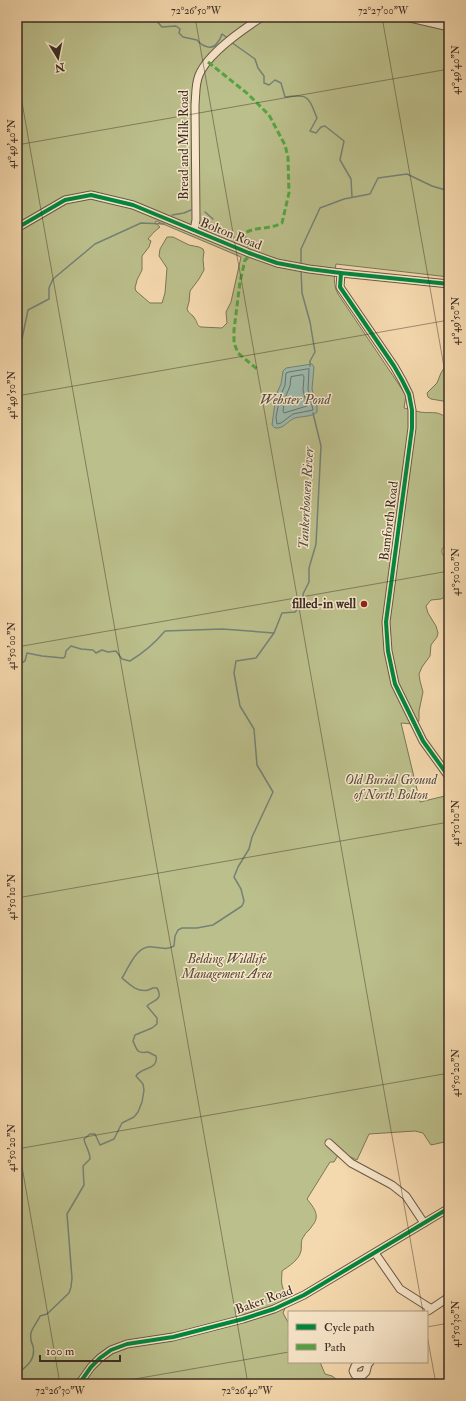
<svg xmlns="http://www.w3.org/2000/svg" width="466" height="1401" font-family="'IM FELL Double Pica',serif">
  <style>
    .green { fill: #bbbf8b; stroke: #7b7658; fill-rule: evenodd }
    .water { fill: #9cbaae; stroke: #758277 }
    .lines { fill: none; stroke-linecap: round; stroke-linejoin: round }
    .shore { stroke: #6c7469; stroke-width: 1 }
    .stream { stroke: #758277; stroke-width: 1.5 }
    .minor-casing { stroke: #6a5846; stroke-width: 9 }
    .minor { stroke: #f8e6ca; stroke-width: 7 }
    .quiet { stroke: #54a442; stroke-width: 3; stroke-dasharray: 6 3; stroke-linecap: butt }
    .cycleway-casing { stroke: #f8e6ca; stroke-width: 6 }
    .cycleway { stroke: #00873e; stroke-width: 4 }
    .ticks { fill: none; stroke: #3b2d24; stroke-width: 1; stroke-opacity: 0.45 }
    .poi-dot { fill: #8f2418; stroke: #f8e6ca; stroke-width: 1.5 }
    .labels { text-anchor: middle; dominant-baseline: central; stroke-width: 3; stroke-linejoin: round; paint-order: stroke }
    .street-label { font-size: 13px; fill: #3b2d24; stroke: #f8e6ca }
    .poi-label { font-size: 13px; font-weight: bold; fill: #3b2d24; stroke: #f8e6ca; text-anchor: end }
    .park-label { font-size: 13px; font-style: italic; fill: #554a39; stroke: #f8e6ca }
    .water-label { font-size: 14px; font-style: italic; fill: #535046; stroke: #f8e6ca }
    .neatline { fill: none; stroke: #3b2d24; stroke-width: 1.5 }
    .ticks-label { font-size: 10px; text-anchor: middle; fill: #3b2d24 }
  </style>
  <rect width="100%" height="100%" fill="#f5d9ae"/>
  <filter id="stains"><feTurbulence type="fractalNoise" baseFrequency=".005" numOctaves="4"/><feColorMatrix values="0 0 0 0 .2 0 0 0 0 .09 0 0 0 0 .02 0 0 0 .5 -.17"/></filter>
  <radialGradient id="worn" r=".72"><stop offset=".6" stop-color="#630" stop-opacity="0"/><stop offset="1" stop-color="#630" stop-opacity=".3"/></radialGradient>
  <g class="green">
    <path d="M 17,17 L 449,17 L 449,277 L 336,264 C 334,275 333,285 338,294 L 406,395 L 404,408 C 409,409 415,411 420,412 C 433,414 440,409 449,422 L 449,541 L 442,549 L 442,553 L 449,564 L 449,595 L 441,599 L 431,600 L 426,606 L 428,613 L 436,626 L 438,633 L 437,637 L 431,645 L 430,656 L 422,667 L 419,674 L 420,681 L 423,692 L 419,711 L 419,721 L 413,724 L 401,723 L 420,802 L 449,795 L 449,1141 L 431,1145 L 423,1133 L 415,1131 L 369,1134 L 357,1160 L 340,1152 L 334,1162 L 330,1162 L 307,1199 C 314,1208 321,1216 312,1226 C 310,1230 306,1232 304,1236 C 300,1241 302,1245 301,1251 C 299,1260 289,1266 282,1271 C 282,1276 281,1281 282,1285 C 285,1297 290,1299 283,1313 L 289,1324 L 289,1362 L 320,1362 L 325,1374 L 332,1376 L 339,1381 L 339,1384 L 17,1384 ZM 156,221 L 241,257 L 231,302 L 226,312 L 227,323 L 222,328 L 201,327 C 196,325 198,323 195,319 C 193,314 188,314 187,309 L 189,302 L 190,291 L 199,279 L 204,270 L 203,259 L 204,252 L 203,249 L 199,247 L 189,245 L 173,237 L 167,237 L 160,249 L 159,256 L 167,268 L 165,293 L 162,303 L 150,303 L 136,291 L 135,288 L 137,280 L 142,270 L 142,256 L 149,247 L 151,241 L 148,239 L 154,232 L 160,227 L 155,223 Z"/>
    <path d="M 449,360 L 449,402 L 431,399 L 428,397 L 427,393 L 437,383 L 441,373 Z"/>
  </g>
  <path class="water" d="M 312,364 L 314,367 L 312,389 L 317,406 L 317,412 C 312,417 302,416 295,418 C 287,421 284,429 275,428 L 272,425 L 276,395 L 281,384 L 283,371 L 286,368 Z"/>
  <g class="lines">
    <g class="shore">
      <path d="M 309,369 L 308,389 L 313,410 L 293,414 L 281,423 L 277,424 L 276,417 L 280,397 L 285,385 L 286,373 L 289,372 Z"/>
      <path d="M 303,375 L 304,377 L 303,390 L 307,406 L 284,413 L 283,411 L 285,398 L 290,386 L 291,377 Z"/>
    </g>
    <g class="stream">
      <path d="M 153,17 L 162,27 L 176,26 L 180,29 L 179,33 L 183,37 L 197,40 C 202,46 212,51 217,43 C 219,41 221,37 222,34 L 229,39"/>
      <path d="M 231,42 L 255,59 L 258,68 L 264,76 L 264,83 L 269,85 L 275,80 L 281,83 L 285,97 C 309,94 308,96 317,118 L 310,131 L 316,133 L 321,127 L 325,126 L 344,141 L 340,160 L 351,179 L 352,197"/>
      <path d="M 205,212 L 213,219"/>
      <path d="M 172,215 L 184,213 L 191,210"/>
      <path d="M 301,264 L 301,249 L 320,208 L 344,199 L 370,194 L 378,178 L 407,174 L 432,186 L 449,191"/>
      <path d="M 301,270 L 302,293 L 310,322 L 315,352 L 310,361 L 310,366"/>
      <path d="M 17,339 L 22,339 L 28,310 L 49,299 L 49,288 L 53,279 L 95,244 L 141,223 L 164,224"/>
      <path d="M 17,669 L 19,668 L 20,664 L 25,661 L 27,653 L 42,656 L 63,658 L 65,657 L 66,651 L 71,646 L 81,649 L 93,650 L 96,653 L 102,650 L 108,652 L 116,651 L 122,659 L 130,661 C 143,653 155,643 165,631 L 222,629 L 274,633"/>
      <path d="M 17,1374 C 27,1366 36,1360 33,1346 C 31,1342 30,1338 31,1333 C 32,1328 38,1321 40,1316 L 47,1314 L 69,1293 L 71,1287 L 72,1278 L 67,1214 L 84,1185 L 83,1166 L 90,1159 C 90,1151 85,1146 84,1139 L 90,1134 L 95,1134 L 100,1145 L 114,1139 L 122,1123 L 134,1117 L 138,1112 L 142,1102 L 144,1090 L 143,1084 L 136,1076 C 141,1067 159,1070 156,1056 L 148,1052 C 137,1054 137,1050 133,1041 L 135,1035 L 152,1028 L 157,1024 L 157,1018 L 147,1006 C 153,1000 164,1000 157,988 C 152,987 152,989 148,990 C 138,993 129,984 122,978 C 129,967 137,944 153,947 C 161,948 167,950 174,946 L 175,936 L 178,930 L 182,928 L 197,928 L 213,925 L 242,906 L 244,901 L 241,889 L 234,877 L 238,867 L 249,849 L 252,837 L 273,792 L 257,765 L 254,729 L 240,706 L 234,673 L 236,661 L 256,658 L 274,633 L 282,613 L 295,612 L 304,602 L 303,594 L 309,582 L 309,568 L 316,544 L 321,446 L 313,413"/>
    </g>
    <g class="minor-casing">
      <g id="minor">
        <path d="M 406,17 L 449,27"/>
        <path d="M 17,228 L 65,200 L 91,195 L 133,205 L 249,253 L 277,263 L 309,269 L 341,273 L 449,284"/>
        <path d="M 194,230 L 196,220 L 195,105 C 196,95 195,85 199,75 C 208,53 242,30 262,17"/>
        <path d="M 341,273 L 340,287 L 394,366 L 402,380 L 409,394 L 412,410 L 412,428 L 386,622 L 388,651 L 395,684 L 423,741 L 449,777"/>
        <path d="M 329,1143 L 351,1163 L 392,1185 L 406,1196 L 424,1223"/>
        <path d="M 375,1253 L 400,1289 L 430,1308"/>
        <path d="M 428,1311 L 449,1297"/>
        <path d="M 368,1364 L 362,1362 L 355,1366 L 353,1371 L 355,1375 L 363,1375 L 366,1372 L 368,1364 L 370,1362"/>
        <path d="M 79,1384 L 91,1367 L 100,1358 L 111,1350 L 127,1344 L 173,1337 L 243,1319 L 274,1309 L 304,1295 L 449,1208"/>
      </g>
    </g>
    <use href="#minor" class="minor"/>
    <path class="quiet" d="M 208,62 L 248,94 L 269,115 L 285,145 L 288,157 L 289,193 L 282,223 C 270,230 255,226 243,234 L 248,242 L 250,256 L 245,260 L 240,282 L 234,330 L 234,343 L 238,353 L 257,369"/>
    <g class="cycleway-casing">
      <g id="cycleway">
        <path d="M 17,228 L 65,200 L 91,195 L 133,205 L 249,253 L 277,263 L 309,269 L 341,273 L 449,284"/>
        <path d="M 341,273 L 340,287 L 394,366 L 402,380 L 409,394 L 412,410 L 412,428 L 386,622 L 388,651 L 395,684 L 423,741 L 449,777"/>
        <path d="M 79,1384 L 91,1367 L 100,1358 L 111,1350 L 127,1344 L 173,1337 L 243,1319 L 274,1309 L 304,1295 L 449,1208"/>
      </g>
    </g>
    <use href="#cycleway" class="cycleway"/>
  </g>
  <path class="ticks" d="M 195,17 L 423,1312M 382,17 L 449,395M 17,74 L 248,1384M 17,145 L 449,69M 17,396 L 449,320M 17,647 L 449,571M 17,898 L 449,822M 17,1138 L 60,1384M 17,1149 L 449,1073M 427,1327 L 449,1323M 427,1335 L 436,1384M 106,1384 L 289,1352"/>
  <circle class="poi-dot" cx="364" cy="604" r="4"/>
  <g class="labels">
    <g class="street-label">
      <text transform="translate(184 145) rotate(-90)">Bread and Milk Road</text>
      <text transform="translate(231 234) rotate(22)">Bolton Road</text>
      <text transform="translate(389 521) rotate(-83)">Bamforth Road</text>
      <text transform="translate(264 1300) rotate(-20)">Baker Road</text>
    </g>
    <g class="poi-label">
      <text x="356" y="604">filled-in well</text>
    </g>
    <g class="park-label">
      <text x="391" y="780">Old Burial Ground<tspan x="391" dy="15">of North Bolton</tspan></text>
      <text x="227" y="959">Belding Wildlife<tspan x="227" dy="15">Management Area</tspan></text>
    </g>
    <g class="water-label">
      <text x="295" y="399">Webster Pond</text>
      <text transform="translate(306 498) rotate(-87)">Tankerhoosen River</text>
    </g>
  </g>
  <rect width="466" height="1401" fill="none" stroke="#f5d9ae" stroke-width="44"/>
  <rect x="288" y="1311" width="140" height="52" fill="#f8e6ca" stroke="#ac9c88"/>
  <rect x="296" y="1324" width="20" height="6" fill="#00873e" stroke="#ac9c88"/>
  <text x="324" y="1331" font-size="12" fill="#3b2d24">Cycle path</text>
  <rect x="296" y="1344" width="20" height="6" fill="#54a442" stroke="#ac9c88"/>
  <text x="324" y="1351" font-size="12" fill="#3b2d24">Path</text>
  <g transform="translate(58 58) rotate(170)" stroke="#f8e6ca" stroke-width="3" paint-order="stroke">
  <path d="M0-3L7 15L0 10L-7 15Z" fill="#3b2d24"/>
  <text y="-6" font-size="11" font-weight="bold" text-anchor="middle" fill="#3b2d24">N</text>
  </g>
  <path d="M40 1355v6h80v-6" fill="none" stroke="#3b2d24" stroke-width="2"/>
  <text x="46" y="1355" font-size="12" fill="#3b2d24" stroke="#f8e6ca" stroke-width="3" paint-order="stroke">100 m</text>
  <rect x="22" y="22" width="422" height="1357" class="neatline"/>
  <g class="ticks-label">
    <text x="196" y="14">72°26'50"W</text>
    <text x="383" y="14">72°27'00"W</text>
    <text transform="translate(455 70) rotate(-90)" y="4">41°49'40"N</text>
    <text transform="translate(11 144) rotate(-90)" y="4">41°49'40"N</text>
    <text transform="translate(455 321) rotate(-90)" y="4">41°49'50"N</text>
    <text transform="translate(11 395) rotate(-90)" y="4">41°49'50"N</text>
    <text transform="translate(455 572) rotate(-90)" y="4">41°50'00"N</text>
    <text transform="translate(11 646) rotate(-90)" y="4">41°50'00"N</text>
    <text transform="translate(455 823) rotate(-90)" y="4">41°50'10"N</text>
    <text transform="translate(11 897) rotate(-90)" y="4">41°50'10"N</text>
    <text transform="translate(455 1073) rotate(-90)" y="4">41°50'20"N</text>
    <text transform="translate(11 1148) rotate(-90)" y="4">41°50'20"N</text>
    <text transform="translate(455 1324) rotate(-90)" y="4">41°50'30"N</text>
    <text x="60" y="1394">72°26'30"W</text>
    <text x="247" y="1394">72°26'40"W</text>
  </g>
  <rect width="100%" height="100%" filter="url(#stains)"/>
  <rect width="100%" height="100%" fill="url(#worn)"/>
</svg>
